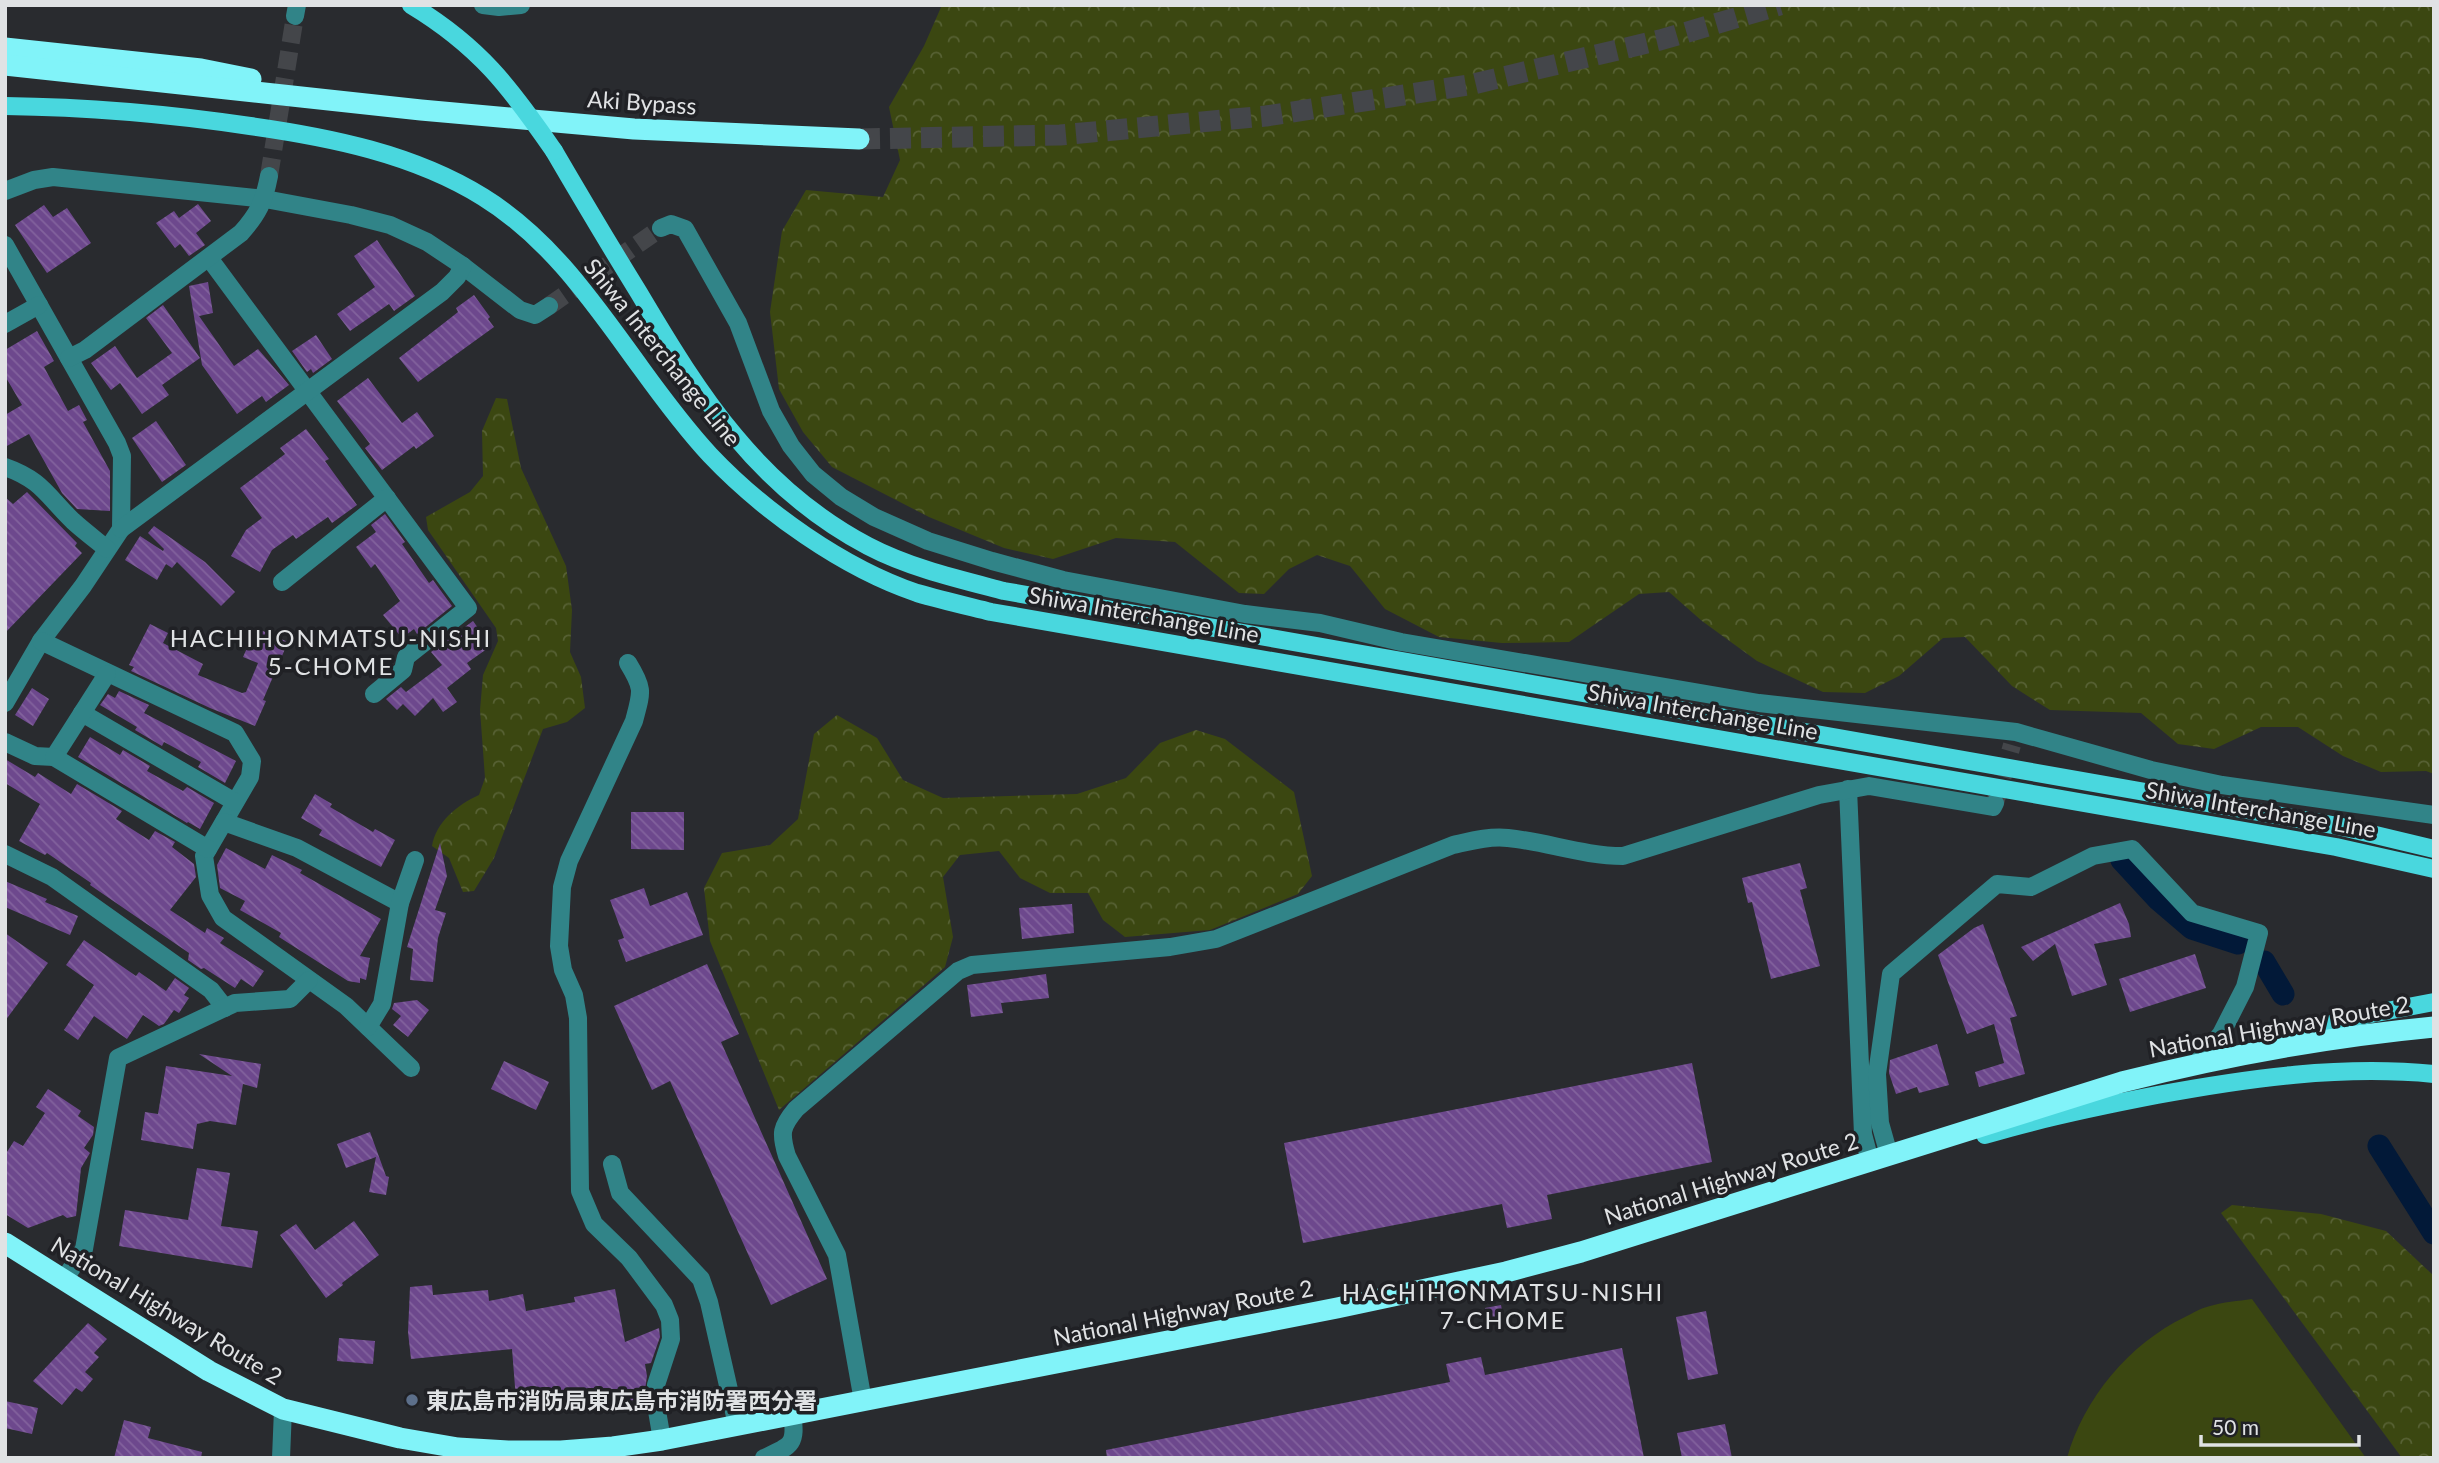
<svg xmlns="http://www.w3.org/2000/svg" width="2439" height="1463" font-family="Lato,'Noto Sans JP',sans-serif">
  <style>
    .green { fill: #3b4711 }
    .forest { fill: url(#forest-crowns) }
    .lines { fill: none; stroke-linecap: round; stroke-linejoin: round }
    .canal { stroke: #021938; stroke-width: 23 }
    .building { fill: url(#building-back-hatch) }
    .minor-tunnel { stroke: #44464a; stroke-width: 18; stroke-dasharray: 18 9; stroke-linecap: butt }
    .highway-tunnel { stroke: #44464a; stroke-width: 21; stroke-dasharray: 21 10; stroke-linecap: butt }
    .minor { stroke: #318488; stroke-width: 18 }
    .major { stroke: #49d7de; stroke-width: 18 }
    .highway { stroke: #81f3f9; stroke-width: 21 }
    .major-bridge { stroke: #49d7de; stroke-width: 18 }
    .service-dot { fill: #5c6f8a; stroke: #202125; stroke-width: 2.5 }
    .labels { text-anchor: middle; dominant-baseline: central; stroke-width: 7; stroke-linejoin: round; paint-order: stroke }
    .street-label { font-size: 23px; fill: #e0e2e4; stroke: #202125 }
    .poi-label { font-size: 23px; font-weight: bold; fill: #e0e2e4; stroke: #202125; text-anchor: start }
    .neighbourhood-label { font-size: 24px; letter-spacing: 2px; fill: #e0e2e4; stroke: #202125 }
  </style>
  <defs>
    <pattern id="forest-crowns" width="20" height="18" patternUnits="userSpaceOnUse" patternTransform="scale(1.75)"><rect width="20" height="18" fill="#3b4711"/><path d="M2 6a3 3 0 1 1 6 0M12 15a3 3 0 1 1 6 0" fill="none" stroke="#576134"/></pattern>
    <pattern id="building-back-hatch" width="6" height="6" patternUnits="userSpaceOnUse" patternTransform="scale(1.75)"><rect width="6" height="6" fill="#6d488d"/><path d="M-1 5l2 2M0 0l6 6M5-1l2 2" fill="none" stroke="#82629d"/></pattern>
  </defs>
  <rect width="100%" height="100%" fill="#292b2f"/>
  <path class="green" d="M 2252,1299 L 2366,1458 L 2067,1458 C 2084,1398 2129,1344 2185,1317 C 2193,1313 2201,1308 2210,1306 C 2223,1302 2238,1301 2252,1299 Z"/>
  <g class="forest">
    <path d="M 942,5 L 2434,5 L 2434,774 L 2426,771 L 2381,772 L 2343,756 L 2298,727 L 2261,727 L 2214,749 L 2178,744 L 2141,713 L 2050,710 L 2012,686 L 1965,637 L 1943,638 L 1899,676 L 1865,693 L 1823,692 L 1757,661 L 1702,621 L 1669,592 L 1639,594 L 1569,642 L 1502,643 L 1439,637 L 1385,609 L 1350,566 L 1317,555 L 1289,569 L 1264,594 L 1239,593 L 1175,542 L 1116,538 L 1053,559 L 1004,548 L 929,517 L 832,467 L 803,432 L 779,389 L 770,312 L 782,231 L 806,190 L 883,197 L 900,160 L 889,107 L 924,46 Z"/>
    <path d="M 496,398 L 507,399 L 521,468 L 566,566 L 572,610 L 570,652 L 581,677 L 585,708 L 567,722 L 543,729 L 494,858 L 474,891 L 463,892 L 449,858 L 432,846 C 436,822 457,805 479,795 L 485,778 L 480,710 L 483,675 L 498,641 L 496,628 L 428,530 L 426,517 L 470,492 L 483,476 L 482,431 Z"/>
    <path d="M 837,715 L 877,738 L 903,780 L 943,798 L 1077,794 L 1126,778 L 1160,743 L 1196,730 L 1225,739 L 1294,792 L 1312,876 L 1298,894 L 1210,930 L 1125,937 L 1103,920 L 1088,893 L 1050,893 L 1020,878 L 999,851 L 960,855 L 943,877 L 953,937 L 945,967 L 779,1110 L 710,941 L 704,888 L 722,853 L 770,845 L 798,819 L 814,734 Z"/>
    <path d="M 2232,1205 L 2321,1214 L 2386,1231 L 2434,1276 L 2434,1458 L 2402,1458 L 2221,1213 Z"/>
  </g>
  <g class="lines">
    <g class="canal">
      <path d="M 2122,860 L 2158,899 L 2192,928 L 2238,943"/>
      <path d="M 2264,962 L 2283,994"/>
      <path d="M 2379,1146 L 2434,1233"/>
    </g>
  </g>
  <g class="building">
    <path d="M 198,204 L 211,221 L 196,233 L 205,245 L 189,256 L 180,244 L 175,248 L 156,223 L 174,211 L 179,218 Z"/>
    <path d="M 44,205 L 53,217 L 67,208 L 91,243 L 47,273 L 15,225 Z"/>
    <path d="M 377,240 L 415,296 L 394,311 L 389,304 L 350,331 L 337,314 L 375,287 L 354,256 Z"/>
    <path d="M 208,282 L 213,313 L 199,316 L 234,366 L 258,349 L 289,385 L 266,402 L 262,396 L 237,414 L 202,365 L 189,286 Z"/>
    <path d="M 474,295 L 490,317 L 488,319 L 494,327 L 418,382 L 399,358 L 453,316 L 458,312 L 456,308 Z"/>
    <path d="M 163,305 L 200,358 L 162,385 L 169,395 L 142,414 L 120,383 L 111,390 L 91,363 L 115,346 L 137,378 L 172,353 L 146,318 Z"/>
    <path d="M 37,331 L 54,361 L 44,367 L 68,411 L 79,405 L 87,420 L 83,422 L 110,471 L 110,511 L 77,509 L 62,493 L 29,434 L 5,447 L 5,415 L 22,405 L 5,376 L 5,350 Z"/>
    <path d="M 316,335 L 332,359 L 313,373 L 311,369 L 307,372 L 292,351 Z"/>
    <path d="M 368,378 L 402,423 L 417,412 L 434,436 L 416,449 L 414,446 L 382,470 L 365,448 L 370,444 L 337,401 Z"/>
    <path d="M 156,421 L 186,465 L 162,482 L 132,438 Z"/>
    <path d="M 306,429 L 329,459 L 325,461 L 357,505 L 332,523 L 328,517 L 296,539 L 293,535 L 272,550 L 260,572 L 231,556 L 246,530 L 262,518 L 240,488 L 285,454 L 280,448 Z"/>
    <path d="M 27,492 L 77,543 L 75,546 L 82,553 L 5,633 L 5,497 L 13,504 Z"/>
    <path d="M 385,514 L 405,542 L 402,544 L 429,583 L 433,580 L 452,606 L 417,634 L 414,629 L 402,638 L 383,615 L 400,601 L 375,564 L 371,568 L 356,547 L 376,532 L 371,525 Z"/>
    <path d="M 154,526 L 205,562 L 235,592 L 221,606 L 177,562 L 172,568 L 166,564 L 157,580 L 125,560 L 140,536 L 163,551 L 164,549 L 148,533 Z"/>
    <path d="M 473,621 L 491,646 L 467,663 L 471,669 L 447,688 L 457,702 L 443,712 L 433,698 L 415,716 L 403,704 L 397,710 L 386,699 L 401,687 L 406,692 L 442,665 L 431,652 Z"/>
    <path d="M 150,624 L 168,633 L 163,643 L 203,664 L 198,675 L 242,693 L 246,692 L 258,663 L 243,657 L 256,628 L 288,642 L 263,700 L 266,701 L 255,726 L 210,708 L 131,671 L 134,667 L 129,665 Z"/>
    <path d="M 32,688 L 49,699 L 33,726 L 15,715 Z"/>
    <path d="M 119,691 L 149,705 L 144,713 L 236,761 L 225,783 L 198,767 L 201,762 L 164,742 L 162,746 L 135,730 L 137,727 L 100,705 L 108,694 L 115,698 Z"/>
    <path d="M 90,737 L 120,755 L 123,750 L 150,766 L 147,771 L 183,791 L 187,787 L 214,803 L 200,829 L 188,822 L 187,823 L 78,757 Z"/>
    <path d="M 5,759 L 35,777 L 38,773 L 71,794 L 77,784 L 122,811 L 116,819 L 149,840 L 155,831 L 175,842 L 172,847 L 194,864 L 196,877 L 170,910 L 205,933 L 207,928 L 224,938 L 220,943 L 264,971 L 253,987 L 241,979 L 235,988 L 204,968 L 201,969 L 188,960 L 189,953 L 90,885 L 91,883 L 47,853 L 45,855 L 19,841 L 40,804 L 5,783 Z"/>
    <path d="M 315,794 L 332,804 L 330,807 L 373,832 L 375,829 L 395,840 L 381,867 L 319,835 L 322,830 L 301,818 Z"/>
    <path d="M 631,812 L 684,812 L 684,850 L 631,849 Z"/>
    <path d="M 440,843 L 447,876 L 435,910 L 446,913 L 438,938 L 433,982 L 410,980 L 413,949 L 407,947 Z"/>
    <path d="M 226,848 L 265,869 L 272,855 L 302,870 L 300,873 L 381,919 L 360,956 L 370,958 L 366,980 L 360,978 L 360,983 L 348,981 L 279,937 L 281,933 L 240,910 L 245,901 L 220,888 L 217,865 Z"/>
    <path d="M 1800,863 L 1807,888 L 1800,890 L 1820,966 L 1771,979 L 1752,902 L 1748,903 L 1742,878 Z"/>
    <path d="M 5,881 L 47,899 L 45,902 L 78,916 L 70,935 L 5,907 Z"/>
    <path d="M 644,888 L 650,906 L 687,892 L 703,935 L 626,962 L 618,940 L 624,938 L 610,900 Z"/>
    <path d="M 2120,903 L 2129,924 L 2131,937 L 2094,944 L 2107,985 L 2072,996 L 2055,944 L 2033,961 L 2021,947 Z"/>
    <path d="M 1072,904 L 1074,933 L 1022,939 L 1019,908 Z"/>
    <path d="M 1983,924 L 2017,1016 L 2010,1018 L 2025,1074 L 1979,1087 L 1975,1072 L 2004,1063 L 1994,1024 L 1967,1034 L 1938,955 L 1974,928 Z"/>
    <path d="M 5,933 L 48,963 L 5,1021 Z"/>
    <path d="M 84,940 L 136,976 L 139,972 L 166,991 L 175,978 L 189,988 L 184,995 L 189,998 L 179,1013 L 174,1010 L 164,1024 L 159,1026 L 143,1015 L 127,1039 L 94,1016 L 78,1040 L 64,1030 L 94,985 L 66,965 Z"/>
    <path d="M 2195,954 L 2206,988 L 2130,1012 L 2119,979 Z"/>
    <path d="M 707,964 L 739,1034 L 721,1042 L 827,1279 L 771,1305 L 670,1081 L 652,1090 L 614,1006 Z"/>
    <path d="M 1046,974 L 1049,998 L 1001,1003 L 1003,1013 L 971,1017 L 967,985 Z"/>
    <path d="M 417,1000 L 429,1010 L 408,1037 L 393,1025 L 401,1016 L 392,1009 L 394,1003 Z"/>
    <path d="M 1937,1044 L 1949,1085 L 1919,1093 L 1917,1087 L 1896,1094 L 1889,1073 L 1890,1060 Z"/>
    <path d="M 199,1054 L 261,1064 L 257,1088 L 243,1084 L 236,1125 L 210,1121 L 197,1124 L 193,1149 L 141,1140 L 145,1112 L 158,1114 L 166,1066 L 232,1076 Z"/>
    <path d="M 504,1061 L 549,1082 L 536,1110 L 491,1089 Z"/>
    <path d="M 1692,1063 L 1712,1162 L 1547,1195 L 1552,1219 L 1507,1228 L 1502,1204 L 1303,1243 L 1284,1143 Z"/>
    <path d="M 48,1089 L 81,1111 L 78,1116 L 94,1127 L 93,1135 L 84,1148 L 90,1153 L 81,1168 L 76,1216 L 67,1218 L 63,1215 L 28,1228 L 5,1214 L 5,1155 L 14,1141 L 23,1146 L 45,1113 L 36,1107 Z"/>
    <path d="M 370,1132 L 386,1176 L 389,1177 L 386,1195 L 369,1192 L 376,1157 L 346,1168 L 337,1144 Z"/>
    <path d="M 197,1168 L 230,1173 L 221,1226 L 258,1231 L 252,1268 L 119,1246 L 125,1210 L 188,1220 Z"/>
    <path d="M 354,1221 L 379,1255 L 342,1283 L 343,1285 L 326,1298 L 280,1235 L 296,1224 L 315,1250 Z"/>
    <path d="M 432,1285 L 433,1295 L 488,1290 L 489,1301 L 523,1294 L 526,1311 L 575,1302 L 574,1297 L 615,1289 L 625,1342 L 659,1328 L 660,1337 L 651,1363 L 645,1364 L 647,1376 L 645,1390 L 638,1391 L 639,1399 L 595,1407 L 595,1409 L 578,1412 L 545,1407 L 517,1412 L 512,1349 L 411,1359 L 408,1332 L 410,1287 Z"/>
    <path d="M 1501,1305 L 1504,1322 L 1488,1325 L 1485,1308 Z"/>
    <path d="M 1706,1311 L 1718,1374 L 1688,1380 L 1676,1317 Z"/>
    <path d="M 88,1323 L 107,1339 L 94,1353 L 99,1357 L 85,1372 L 93,1379 L 82,1392 L 76,1388 L 62,1405 L 33,1381 Z"/>
    <path d="M 339,1338 L 375,1341 L 373,1364 L 337,1361 Z"/>
    <path d="M 1622,1348 L 1644,1458 L 1107,1458 L 1106,1450 L 1450,1382 L 1446,1364 L 1481,1357 L 1485,1375 Z"/>
    <path d="M 5,1401 L 38,1408 L 32,1434 L 5,1428 Z"/>
    <path d="M 124,1420 L 151,1427 L 148,1438 L 202,1452 L 201,1458 L 114,1458 Z"/>
    <path d="M 1725,1424 L 1732,1458 L 1682,1458 L 1677,1433 Z"/>
  </g>
  <g class="lines">
    <g class="minor-tunnel">
      <path d="M 269,176 L 295,16"/>
      <path d="M 549,306 L 661,228"/>
      <path d="M 1995,803 L 2012,745"/>
    </g>
    <path class="highway-tunnel" d="M 859,139 L 1060,135 L 1266,116 L 1469,85 L 1660,40 L 1780,5"/>
    <g class="minor">
      <path d="M 483,5 L 499,7 L 521,5"/>
      <path d="M 295,16 L 297,5"/>
      <path d="M 5,191 L 34,180 L 53,177 L 265,199 L 351,215 L 390,225 L 427,242 L 463,266 L 520,310 L 535,315 L 549,306"/>
      <path d="M 661,228 L 671,224 L 685,229 L 738,323 L 771,411 L 791,446 L 813,474 L 841,497 L 874,517 L 928,541 L 992,561 L 1063,580 L 1245,614 L 1320,623 L 1401,642 L 1759,703 L 2016,732 L 2151,770 L 2222,785 L 2434,815"/>
      <path d="M 5,245 L 117,443 L 122,456 L 121,529 L 83,586 L 41,641 L 5,703"/>
      <path d="M 209,258 L 468,608 L 406,657 L 403,670 L 374,694"/>
      <path d="M 5,324 L 39,305"/>
      <path d="M 69,358 L 85,350 L 241,233 C 258,214 264,202 269,176"/>
      <path d="M 5,467 C 42,480 47,496 73,521 C 84,531 96,540 107,549"/>
      <path d="M 121,529 L 442,292 L 457,277 L 463,266"/>
      <path d="M 282,582 L 387,498"/>
      <path d="M 41,641 L 235,733 L 252,761 L 250,777 L 204,856 L 210,895 L 223,918 L 346,1006 L 411,1068"/>
      <path d="M 628,663 C 644,689 642,691 634,721 L 569,861 L 562,887 L 559,946 L 563,970 L 574,995 L 578,1018 L 580,1191 L 594,1224 L 629,1258 L 664,1305 L 670,1320 L 671,1339 L 656,1385 L 656,1405 L 662,1440"/>
      <path d="M 82,713 L 235,802"/>
      <path d="M 5,742 L 35,756 L 54,757 L 107,674"/>
      <path d="M 54,757 L 208,849"/>
      <path d="M 1848,789 L 1863,1134 L 1870,1161"/>
      <path d="M 224,822 L 297,848 L 400,903"/>
      <path d="M 5,854 L 52,877 L 211,990 L 225,1008"/>
      <path d="M 368,1027 L 382,1004 L 400,903 L 415,860"/>
      <path d="M 1889,1155 L 1880,1123 L 1877,1074 L 1891,974 L 1997,884 L 2031,887 L 2093,856 L 2132,849 L 2192,913 L 2259,933 L 2245,987 L 2221,1034 L 2197,1063"/>
      <path d="M 612,1164 L 620,1193 L 701,1279 L 709,1302 L 737,1425"/>
      <path d="M 64,1280 L 84,1249 L 118,1058 L 235,1003 L 290,999 L 309,980"/>
      <path d="M 863,1401 L 837,1255 L 787,1156 C 780,1133 781,1127 796,1109 L 958,971 L 972,965 L 1170,947 L 1216,939 L 1453,845 C 1471,841 1489,836 1508,838 C 1547,842 1584,856 1623,856 L 1819,795 L 1869,786 L 1993,807 L 1995,803"/>
      <path d="M 281,1458 L 283,1409"/>
      <path d="M 764,1458 C 791,1446 797,1445 792,1414"/>
    </g>
    <g class="major">
      <path d="M 5,106 C 87,107 169,114 250,126 C 329,137 414,154 483,197 C 551,239 595,305 641,368 C 662,397 685,428 710,455 C 763,511 843,568 917,593 C 941,600 967,606 991,612 L 2336,847 L 2434,869"/>
      <path d="M 554,151 C 582,199 610,246 639,293 C 700,396 758,488 868,546 C 910,568 958,579 1004,591 L 2338,826 L 2434,849"/>
      <path d="M 2270,1042 L 2355,1017 L 2434,1002"/>
      <path d="M 1985,1135 C 2041,1118 2100,1106 2157,1095 C 2249,1078 2341,1065 2434,1074"/>
    </g>
    <g class="highway">
      <path d="M 5,48 L 201,69 L 251,79"/>
      <path d="M 5,65 L 421,110 L 634,129 L 859,139"/>
      <path d="M 5,1243 L 209,1371 L 283,1409 L 400,1438 L 458,1448 L 508,1451 L 561,1451 L 613,1447 L 662,1440 L 1337,1308 L 1506,1272 L 1581,1252 L 2122,1082 C 2224,1056 2329,1037 2434,1027"/>
    </g>
    <path class="major-bridge" d="M 411,5 C 479,46 510,87 554,151"/>
  </g>
  <circle class="service-dot" cx="412" cy="1400" r="7"/>
  <g class="labels">
    <g class="street-label">
      <text transform="translate(642 102) rotate(4)">Aki Bypass</text>
      <text transform="translate(663 352) rotate(51)">Shiwa Interchange Line</text>
      <text transform="translate(1144 614) rotate(10)">Shiwa Interchange Line</text>
      <text transform="translate(1703 711) rotate(10)">Shiwa Interchange Line</text>
      <text transform="translate(2261 809) rotate(10)">Shiwa Interchange Line</text>
      <text transform="translate(2279 1026) rotate(-10)">National Highway Route 2</text>
      <text transform="translate(1731 1178) rotate(-17)">National Highway Route 2</text>
      <text transform="translate(167 1310) rotate(31)">National Highway Route 2</text>
      <text transform="translate(1183 1312) rotate(-11)">National Highway Route 2</text>
    </g>
    <g class="poi-label">
      <text x="426" y="1400">東広島市消防局東広島市消防署西分署</text>
    </g>
    <g class="neighbourhood-label">
      <text x="331" y="637">HACHIHONMATSU-NISHI<tspan x="331" dy="28">5-CHOME</tspan></text>
      <text x="1503" y="1291">HACHIHONMATSU-NISHI<tspan x="1503" dy="28">7-CHOME</tspan></text>
    </g>
  </g>
  <rect width="2439" height="1463" fill="none" stroke="#e0e2e4" stroke-width="14"/>
  <path d="M2201 1435v10h158v-10" fill="none" stroke="#e0e2e4" stroke-width="3.5"/>
  <text x="2212" y="1435" font-size="21" fill="#e0e2e4" stroke="#202125" stroke-width="5" paint-order="stroke">50 m</text>
</svg>
